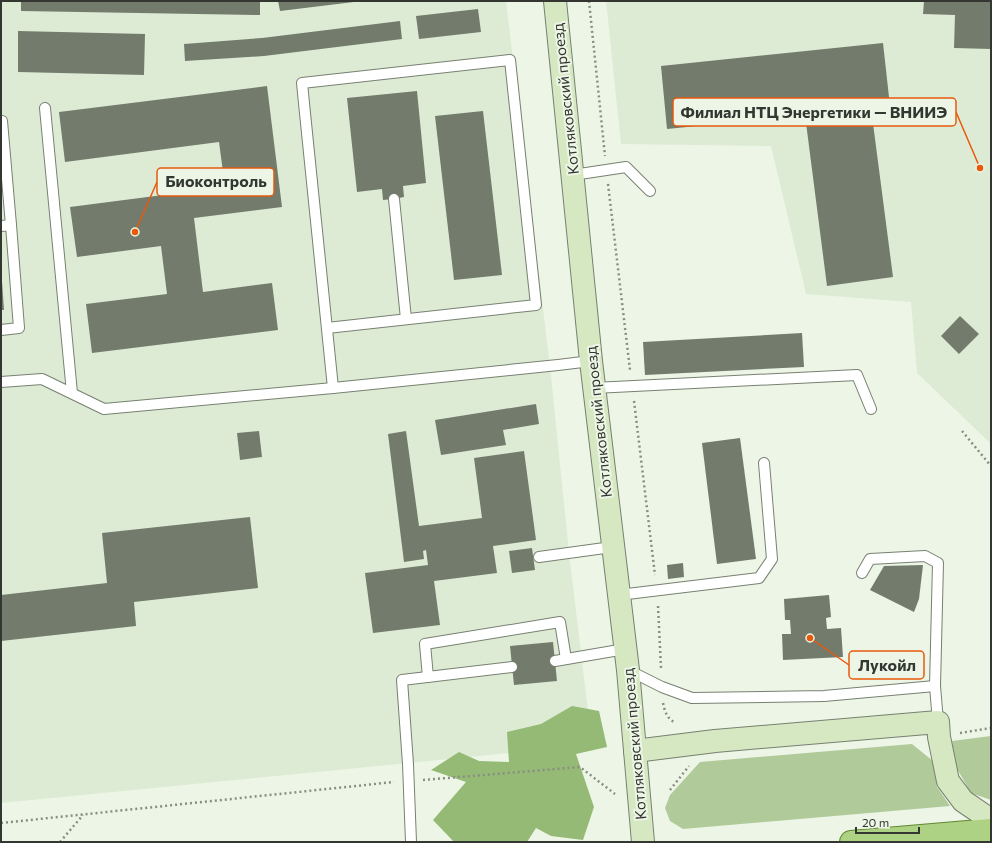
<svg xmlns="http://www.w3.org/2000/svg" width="992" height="843" font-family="Commissioner,sans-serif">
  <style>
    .built { fill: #deebd4 }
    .green { fill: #b0ca9a }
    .forest { fill: #95ba75 }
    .building { fill: #737b6d }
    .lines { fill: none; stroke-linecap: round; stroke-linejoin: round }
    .lane-casing { stroke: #778071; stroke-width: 12 }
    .secondary-casing { stroke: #778071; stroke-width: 24 }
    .primary-casing { stroke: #608831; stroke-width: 24 }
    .path { stroke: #888e83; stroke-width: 2.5; stroke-dasharray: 2 3; stroke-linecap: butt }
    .lane { stroke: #fff; stroke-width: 10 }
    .secondary { stroke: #d6e8c1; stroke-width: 22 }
    .primary { stroke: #aed283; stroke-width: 22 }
    .labels { text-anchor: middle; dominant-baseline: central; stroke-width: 4; stroke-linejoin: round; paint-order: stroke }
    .street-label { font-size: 15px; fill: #343731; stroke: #edf6e6 }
    .leader { fill: none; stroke: #e8590c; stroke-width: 1.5 }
    .callout-dot { fill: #e8590c; stroke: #edf6e6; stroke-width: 1.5 }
    .callout { fill: #edf6e6; stroke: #e8590c; stroke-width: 1.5 }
    .callout-label { font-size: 16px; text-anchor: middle; font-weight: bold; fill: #343731 }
  </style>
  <rect width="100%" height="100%" fill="#edf6e6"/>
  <g class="built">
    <path d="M 1,1 L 506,1 L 550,366 L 569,552 L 592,745 L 1,803 Z"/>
    <path d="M 606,1 L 991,1 L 991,444 L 917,373 L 911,302 L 806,294 L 771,146 L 621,144 Z"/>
  </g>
  <g class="green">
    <path d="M 991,736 L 991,800 L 971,793 L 956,767 L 952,741 Z"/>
    <path d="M 912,744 L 933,761 L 937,787 L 950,806 L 683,829 L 670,821 L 665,808 L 670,795 L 700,762 Z"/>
  </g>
  <path class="forest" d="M 572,706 L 599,711 L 607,747 L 576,754 L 594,807 L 583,840 L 551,836 L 536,828 L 527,842 L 454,842 L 433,820 L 466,782 L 431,770 L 459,752 L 479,761 L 509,762 L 507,732 L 541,724 Z"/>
  <g class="building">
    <path d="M 21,1 L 260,1 L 260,15 L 21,11 Z"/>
    <path d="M 278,1 L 354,1 L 354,2 L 280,11 Z"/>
    <path d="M 924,1 L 991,1 L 991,49 L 954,48 L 955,15 L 923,14 Z"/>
    <path d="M 478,9 L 481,32 L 419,39 L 416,16 Z"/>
    <path d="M 400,21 L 402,39 L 264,56 L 185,61 L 184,44 L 262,38 Z"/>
    <path d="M 18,31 L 145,34 L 144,75 L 18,72 Z"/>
    <path d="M 883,43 L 890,106 L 871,108 L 893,277 L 827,286 L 805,115 L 667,129 L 661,66 Z"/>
    <path d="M 267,86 L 282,207 L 194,218 L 203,292 L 272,283 L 278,330 L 92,353 L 86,304 L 167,294 L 161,246 L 77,257 L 70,207 L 225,187 L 219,142 L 65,162 L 59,112 Z"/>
    <path d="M 417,91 L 426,183 L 403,186 L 404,197 L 394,199 L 383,200 L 382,189 L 357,192 L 347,98 Z"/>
    <path d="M 483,111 L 502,275 L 454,280 L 435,116 Z"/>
    <path d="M 1,281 L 2,281 L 4,310 L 1,310 Z"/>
    <path d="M 960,316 L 979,334 L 959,354 L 941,336 Z"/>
    <path d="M 802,333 L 804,367 L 645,375 L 643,342 Z"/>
    <path d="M 536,404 L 539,424 L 503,430 L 506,445 L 441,455 L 435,420 Z"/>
    <path d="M 259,431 L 262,457 L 240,460 L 237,433 Z"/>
    <path d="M 406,431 L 419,526 L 482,518 L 474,458 L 524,451 L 536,540 L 493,546 L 497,573 L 434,581 L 440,625 L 373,633 L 365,573 L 428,565 L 426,550 L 423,551 L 424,559 L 404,562 L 388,434 Z"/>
    <path d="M 740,438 L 756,559 L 717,564 L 702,443 Z"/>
    <path d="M 250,517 L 258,588 L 134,602 L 136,626 L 1,641 L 1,595 L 107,583 L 102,533 Z"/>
    <path d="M 532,548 L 535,570 L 512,573 L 509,551 Z"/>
    <path d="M 683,563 L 684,577 L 668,579 L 667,565 Z"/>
    <path d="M 923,565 L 919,599 L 914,612 L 870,590 L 884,566 Z"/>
    <path d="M 829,595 L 831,617 L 826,618 L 827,629 L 841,628 L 843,657 L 783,660 L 782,634 L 791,634 L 790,620 L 785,620 L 784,599 Z"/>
    <path d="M 553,642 L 557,681 L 514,685 L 510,646 Z"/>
  </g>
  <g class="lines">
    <g class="lane-casing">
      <g id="lane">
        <path d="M 45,108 L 72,393"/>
        <path d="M 1,121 L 2,121 L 11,225"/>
        <path d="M 573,175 L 626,167 L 650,191"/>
        <path d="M 394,199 L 406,319"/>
        <path d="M 1,226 L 11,225 L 19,328 L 1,330"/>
        <path d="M 327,328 L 536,305 L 510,60 L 302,83 C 312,185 323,287 333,388 L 558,365 L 591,361"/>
        <path d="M 1,382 L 42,379 L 104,409 L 333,388"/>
        <path d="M 594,388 L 857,375 L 871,409"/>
        <path d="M 539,557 L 612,547"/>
        <path d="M 862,573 L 870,559 L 925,556 L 938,563 L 935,686 L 938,722"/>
        <path d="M 619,595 L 759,578 L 772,559 L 764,463"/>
        <path d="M 555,661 L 625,649"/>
        <path d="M 628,670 L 662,687 L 692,698 L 824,696 L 935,686"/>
        <path d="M 428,677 L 425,644 L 560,622 L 566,659"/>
        <path d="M 411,842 L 408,764 L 402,680 L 512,667"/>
      </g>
    </g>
    <g class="secondary-casing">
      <g id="secondary">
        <path d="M 555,1 L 591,361 L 628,670 L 643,842"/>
        <path d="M 635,751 L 715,741 L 938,722 L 939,737 L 948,781 L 963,801 L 991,820"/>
      </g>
    </g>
    <g class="primary-casing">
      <path id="primary" d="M 851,842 L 991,830"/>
    </g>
    <g class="path">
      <path d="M 589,1 L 605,156"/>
      <path d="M 608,184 L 630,370"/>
      <path d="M 634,401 L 655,575"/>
      <path d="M 962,431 L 991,466"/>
      <path d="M 658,606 L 661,668"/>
      <path d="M 663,703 C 665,712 667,719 676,723"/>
      <path d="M 960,733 L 991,728"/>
      <path d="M 423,780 L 580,767 L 615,794"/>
      <path d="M 670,790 L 689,766"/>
      <path d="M 1,823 L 394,782"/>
      <path d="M 60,842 L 83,815"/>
    </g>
    <use href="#lane" class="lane"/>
    <use href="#secondary" class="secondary"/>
    <use href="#primary" class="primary"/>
  </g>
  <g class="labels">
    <g class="street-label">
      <text transform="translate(565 99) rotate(-96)">Котляковский проезд</text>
      <text transform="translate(598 422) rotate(-96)">Котляковский проезд</text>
      <text transform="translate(634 744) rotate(-95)">Котляковский проезд</text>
    </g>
  </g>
  <path class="leader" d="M980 168L956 112M135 232L157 182M810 638L849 665"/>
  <g class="callout-dot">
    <circle cx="980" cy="168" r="4"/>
    <circle cx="135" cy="232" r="4"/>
    <circle cx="810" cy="638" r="4"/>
  </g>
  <g class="callout">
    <rect x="673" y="98" width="283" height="28" rx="4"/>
    <rect x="157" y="168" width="117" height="28" rx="4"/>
    <rect x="849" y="651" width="75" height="28" rx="4"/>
  </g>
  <g class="callout-label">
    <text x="814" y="118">Филиал НТЦ Энергетики — ВНИИЭ</text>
    <text x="216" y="187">Биоконтроль</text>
    <text x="887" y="671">Лукойл</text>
  </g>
  <rect width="992" height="843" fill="none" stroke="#343731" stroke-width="4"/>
  <path d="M856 827v6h63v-6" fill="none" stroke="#343731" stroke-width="2"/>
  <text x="862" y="827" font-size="12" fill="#343731" stroke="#edf6e6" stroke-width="3" paint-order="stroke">20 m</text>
</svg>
